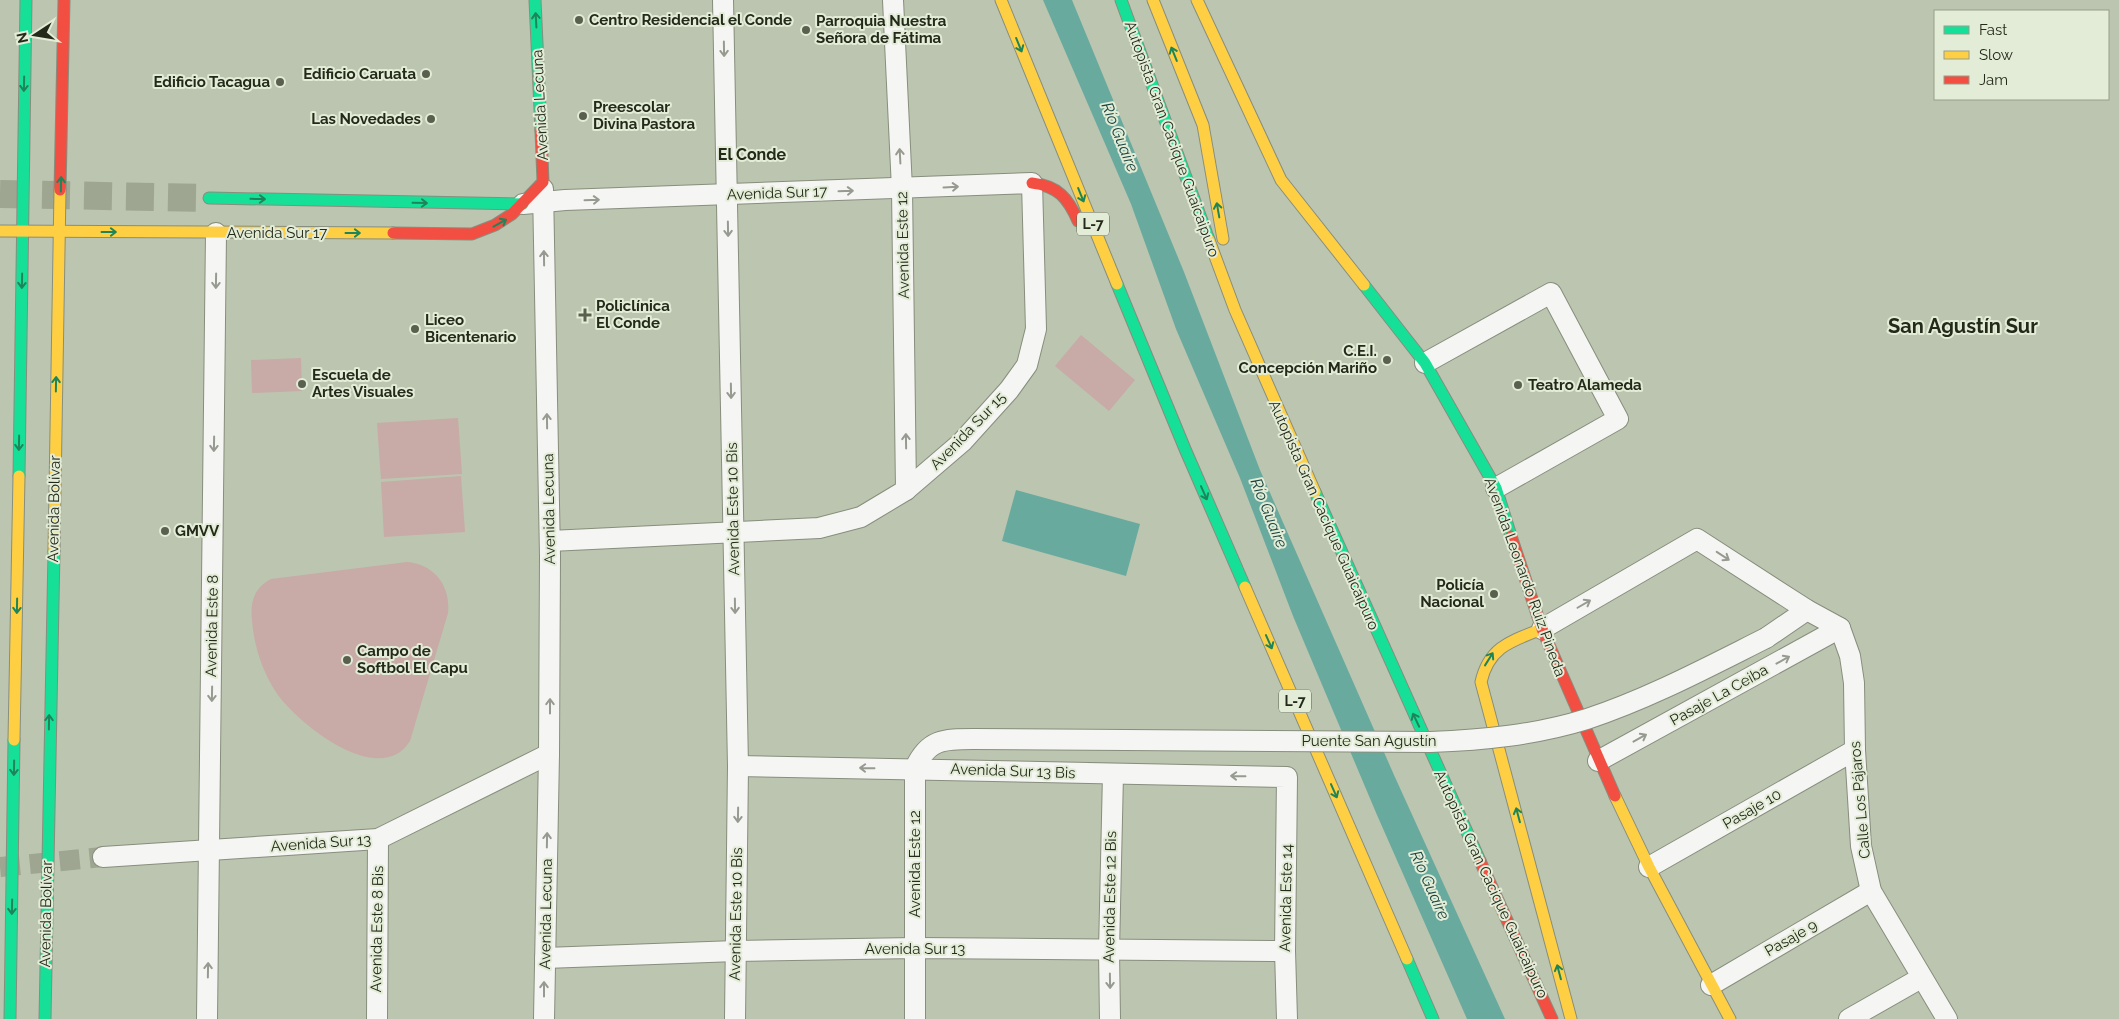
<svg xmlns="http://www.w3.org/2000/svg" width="2119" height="1019" font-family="Raleway,sans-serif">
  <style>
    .green { fill: #c8aaa7 }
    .water { fill: #69aa9e }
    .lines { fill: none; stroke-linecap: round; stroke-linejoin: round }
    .street-tunnel { stroke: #9ea691; stroke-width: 20; stroke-dasharray: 20 10; stroke-linecap: butt }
    .secondary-tunnel { stroke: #9ea691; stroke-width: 28; stroke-dasharray: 28 14; stroke-linecap: butt }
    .street-casing { stroke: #878e7d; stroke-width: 22 }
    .fast-casing { stroke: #878e7d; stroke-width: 13 }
    .slow-casing { stroke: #878e7d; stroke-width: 13 }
    .jam-casing { stroke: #878e7d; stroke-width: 13 }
    .street { stroke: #f5f6f3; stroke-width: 20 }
    .fast { stroke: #16e098; stroke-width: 11 }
    .slow { stroke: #ffcf43; stroke-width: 11 }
    .jam { stroke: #f24e42; stroke-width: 11 }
    .street-bridge-casing { stroke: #878e7d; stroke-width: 22; stroke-linecap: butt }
    .street-bridge { stroke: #f5f6f3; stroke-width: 20 }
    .oneway { stroke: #1d8559 }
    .oneway2 { stroke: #979a91 }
    .poi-dot { fill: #59604e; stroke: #e3ecd7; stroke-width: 2 }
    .labels { text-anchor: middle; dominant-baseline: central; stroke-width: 4; stroke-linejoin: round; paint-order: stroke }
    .shield { fill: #e3ecd7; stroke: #5d6453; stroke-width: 1 }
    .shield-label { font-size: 14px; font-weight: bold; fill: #242a1a }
    .poi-label { font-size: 15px; font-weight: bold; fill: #242a1a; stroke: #e3ecd7; text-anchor: start }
    .street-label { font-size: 15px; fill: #242a1a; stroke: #e3ecd7 }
    .water-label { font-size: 16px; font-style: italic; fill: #1a443f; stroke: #e3ecd7 }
    .neighbourhood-label { font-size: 16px; font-weight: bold; fill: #242a1a; stroke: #e3ecd7 }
    .district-label { font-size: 20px; font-weight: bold; fill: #242a1a; stroke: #e3ecd7 }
  </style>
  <rect width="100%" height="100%" fill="#bcc5af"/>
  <g class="green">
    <path d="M 1081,335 L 1135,380 L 1109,411 L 1055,366 Z"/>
    <path d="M 301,358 L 302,391 L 252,393 L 251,360 Z"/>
    <path d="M 458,418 L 462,474 L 381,479 L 377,423 Z"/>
    <path d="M 461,476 L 465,532 L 384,537 L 381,482 Z"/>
    <path d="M 407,562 C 434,564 451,586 448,613 L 410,741 C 380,789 300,725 278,695 C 263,673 254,647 252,620 C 250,602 254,588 271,579 Z"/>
  </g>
  <g class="water">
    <path d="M 1043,0 L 1072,0 L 1184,272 L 1260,470 L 1394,775 L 1505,1019 L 1467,1019 L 1377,815 L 1293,616 L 1240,478 L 1176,329 L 1131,204 Z"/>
    <path d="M 1016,490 L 1140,524 L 1126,576 L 1002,541 Z"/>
  </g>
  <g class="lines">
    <path class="street-tunnel" d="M 0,867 L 103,857"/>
    <path class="secondary-tunnel" d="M 0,194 L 209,198"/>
    <g class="street-casing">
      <g id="street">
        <path d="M 723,0 L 738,766 L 735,1019"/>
        <path d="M 893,0 L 902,189 L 906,490"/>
        <path d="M 543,189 L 550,556 L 549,754 L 544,1019"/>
        <path d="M 523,204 L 565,200 L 1032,183 L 1036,329 L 1027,365 L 1009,390 L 962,442 L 906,490 L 861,517 L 819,528 L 550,541"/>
        <path d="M 1425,363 L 1551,293 L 1618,419 L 1496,488"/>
        <path d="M 1542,629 L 1697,539 L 1807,610 L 1840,628 L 1850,656 L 1854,683 L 1855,750 L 1861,846 L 1871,891 L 1947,1019"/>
        <path d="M 1766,638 L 1807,610"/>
        <path d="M 1598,761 L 1840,628"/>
        <path d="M 738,766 L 1287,777 L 1285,951 L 1287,1019"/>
        <path d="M 103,857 L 378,839 L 549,754"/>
        <path d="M 1649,867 L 1855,750"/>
        <path d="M 545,958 L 736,951 L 915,948 L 1285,951"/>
        <path d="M 1711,985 L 1871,891"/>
        <path d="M 207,1019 L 216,233"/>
        <path d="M 377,1019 L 378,839"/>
        <path d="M 915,1019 L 915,768 C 928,739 944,739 973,739"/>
        <path d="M 1110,1019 L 1109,951 L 1113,774"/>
        <path d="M 1849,1019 L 1921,978"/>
      </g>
    </g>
    <g class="fast-casing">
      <g id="fast">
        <path d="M 535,0 L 541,131"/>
        <path d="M 1121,0 L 1209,240"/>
        <path d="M 209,198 L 523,204"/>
        <path d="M 1117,284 L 1185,449 L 1245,587"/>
        <path d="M 1364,285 L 1425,363 L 1496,488 L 1511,536"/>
        <path d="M 19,476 L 26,0"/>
        <path d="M 1315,492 L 1480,861"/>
        <path d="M 1407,959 L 1433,1019"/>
        <path d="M 10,1019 L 14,740"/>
        <path d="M 45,1019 L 54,551"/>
      </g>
    </g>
    <g class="slow-casing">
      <g id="slow">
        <path d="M 1001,0 L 1117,284"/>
        <path d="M 1153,0 L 1203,125 L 1223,239"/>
        <path d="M 1197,0 L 1281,180 L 1364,285"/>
        <path d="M 0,231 L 393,233"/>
        <path d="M 1209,240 L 1235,310 L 1315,492"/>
        <path d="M 54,551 L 60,190"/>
        <path d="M 1245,587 L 1407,959"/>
        <path d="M 1542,629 C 1511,641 1489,647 1481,682 L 1571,1019"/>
        <path d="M 14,740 L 19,476"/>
        <path d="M 1615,796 L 1649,867 L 1730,1019"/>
      </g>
    </g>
    <g class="jam-casing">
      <g id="jam">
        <path d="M 1032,183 C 1058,186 1068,198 1078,221"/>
        <path d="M 60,190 L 64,0"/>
        <path d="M 393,233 L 472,234 L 495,225 L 512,214 L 543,182 L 541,131"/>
        <path d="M 1511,536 L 1542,629 L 1615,796"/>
        <path d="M 1480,861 L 1552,1019"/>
      </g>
    </g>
    <use href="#street" class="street"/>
    <use href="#fast" class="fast"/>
    <use href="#slow" class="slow"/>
    <use href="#jam" class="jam"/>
    <g class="street-bridge-casing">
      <path id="street-bridge" d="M 973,739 L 1430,742 C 1483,740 1536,735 1587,719 C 1650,698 1708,667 1766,638"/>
    </g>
    <use href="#street-bridge" class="street-bridge"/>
  </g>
  <defs><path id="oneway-shaft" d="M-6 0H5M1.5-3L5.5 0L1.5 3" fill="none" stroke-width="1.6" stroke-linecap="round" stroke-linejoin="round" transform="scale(1.25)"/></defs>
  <g class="oneway">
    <use href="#oneway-shaft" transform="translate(536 20) rotate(-93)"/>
    <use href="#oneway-shaft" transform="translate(1019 45) rotate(68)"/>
    <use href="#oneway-shaft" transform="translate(1174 54) rotate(-112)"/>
    <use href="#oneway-shaft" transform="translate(24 84) rotate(91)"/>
    <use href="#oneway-shaft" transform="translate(61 184) rotate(-89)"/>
    <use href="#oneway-shaft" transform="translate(1081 195) rotate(68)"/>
    <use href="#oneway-shaft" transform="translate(258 199) rotate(1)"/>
    <use href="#oneway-shaft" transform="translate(420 203) rotate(1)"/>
    <use href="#oneway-shaft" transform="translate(1218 210) rotate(-100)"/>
    <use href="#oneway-shaft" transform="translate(500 223) rotate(-29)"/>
    <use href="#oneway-shaft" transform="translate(109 232)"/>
    <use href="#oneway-shaft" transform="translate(353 233)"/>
    <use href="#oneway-shaft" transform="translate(22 281) rotate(91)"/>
    <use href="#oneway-shaft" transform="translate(56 384) rotate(-89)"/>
    <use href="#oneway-shaft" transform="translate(19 443) rotate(91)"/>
    <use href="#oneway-shaft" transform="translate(1204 493) rotate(66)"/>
    <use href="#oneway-shaft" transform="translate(17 606) rotate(91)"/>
    <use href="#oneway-shaft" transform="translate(1269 642) rotate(66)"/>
    <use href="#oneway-shaft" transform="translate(1489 659) rotate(-58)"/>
    <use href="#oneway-shaft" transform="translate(1416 720) rotate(-115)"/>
    <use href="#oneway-shaft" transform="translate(49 722) rotate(-89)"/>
    <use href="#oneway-shaft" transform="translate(14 768) rotate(91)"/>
    <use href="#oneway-shaft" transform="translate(1334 791) rotate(66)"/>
    <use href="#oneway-shaft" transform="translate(1518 815) rotate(-105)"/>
    <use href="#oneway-shaft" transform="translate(12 907) rotate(91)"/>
    <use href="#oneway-shaft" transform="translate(1559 972) rotate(-105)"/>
  </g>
  <g class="oneway2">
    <use href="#oneway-shaft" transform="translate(724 49) rotate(89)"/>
    <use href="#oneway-shaft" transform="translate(900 156) rotate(-93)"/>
    <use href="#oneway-shaft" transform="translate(951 187) rotate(-3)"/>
    <use href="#oneway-shaft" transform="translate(846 191) rotate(-2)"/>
    <use href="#oneway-shaft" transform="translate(592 200) rotate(-2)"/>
    <use href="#oneway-shaft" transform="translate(728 229) rotate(89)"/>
    <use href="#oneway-shaft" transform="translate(544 258) rotate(-91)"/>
    <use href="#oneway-shaft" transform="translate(216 281) rotate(91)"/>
    <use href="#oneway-shaft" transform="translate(731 391) rotate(89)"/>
    <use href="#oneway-shaft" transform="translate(547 421) rotate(-91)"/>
    <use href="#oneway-shaft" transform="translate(906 441) rotate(-91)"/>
    <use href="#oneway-shaft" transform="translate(214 444) rotate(91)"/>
    <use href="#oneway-shaft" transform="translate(1723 556) rotate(33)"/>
    <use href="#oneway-shaft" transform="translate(1584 604) rotate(-30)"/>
    <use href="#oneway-shaft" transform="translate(735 606) rotate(89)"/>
    <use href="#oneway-shaft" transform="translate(1783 660) rotate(-29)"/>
    <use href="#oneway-shaft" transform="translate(212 694) rotate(91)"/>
    <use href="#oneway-shaft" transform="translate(550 706) rotate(-90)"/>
    <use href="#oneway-shaft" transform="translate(1640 738) rotate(-29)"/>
    <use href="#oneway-shaft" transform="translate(867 768) rotate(-179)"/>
    <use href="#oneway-shaft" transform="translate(1238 776) rotate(-179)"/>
    <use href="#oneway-shaft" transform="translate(738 815) rotate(91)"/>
    <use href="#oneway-shaft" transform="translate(547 840) rotate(-89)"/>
    <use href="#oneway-shaft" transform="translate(208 970) rotate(-89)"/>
    <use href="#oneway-shaft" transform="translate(1110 981) rotate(89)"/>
    <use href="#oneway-shaft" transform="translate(544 989) rotate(-90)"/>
  </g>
  <g class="poi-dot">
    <circle cx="579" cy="20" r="5"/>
    <circle cx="806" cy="30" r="5"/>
    <circle cx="426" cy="74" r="5"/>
    <circle cx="280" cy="82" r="5"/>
    <circle cx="583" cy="116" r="5"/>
    <circle cx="431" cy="119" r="5"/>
    <path d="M582.5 307.5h5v5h5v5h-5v5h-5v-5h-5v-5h5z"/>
    <circle cx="415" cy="329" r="5"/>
    <circle cx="1387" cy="360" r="5"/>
    <circle cx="302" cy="384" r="5"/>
    <circle cx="1518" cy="385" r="5"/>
    <circle cx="165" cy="531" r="5"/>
    <circle cx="1494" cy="594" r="5"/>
    <circle cx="347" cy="660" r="5"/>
  </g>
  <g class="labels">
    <g class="shield">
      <rect x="1077" y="212.5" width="32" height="23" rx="4"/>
      <rect x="1279" y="689.5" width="32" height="23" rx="4"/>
    </g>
    <g class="shield-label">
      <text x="1093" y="224">L-7</text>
      <text x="1295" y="701">L-7</text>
    </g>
    <g class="poi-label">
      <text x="589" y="20">Centro Residencial el Conde</text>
      <text x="816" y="21">Parroquia Nuestra<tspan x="816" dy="17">Señora de Fátima</tspan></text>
      <text x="416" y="74" text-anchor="end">Edificio Caruata</text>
      <text x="270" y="82" text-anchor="end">Edificio Tacagua</text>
      <text x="593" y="107">Preescolar<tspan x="593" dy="17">Divina Pastora</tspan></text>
      <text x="421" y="119" text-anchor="end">Las Novedades</text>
      <text x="596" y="306">Policlínica<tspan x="596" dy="17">El Conde</tspan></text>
      <text x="425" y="320">Liceo<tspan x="425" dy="17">Bicentenario</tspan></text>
      <text x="1377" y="351" text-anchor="end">C.E.I.<tspan x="1377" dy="17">Concepción Mariño</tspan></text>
      <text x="312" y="375">Escuela de<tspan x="312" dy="17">Artes Visuales</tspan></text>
      <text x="1528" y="385">Teatro Alameda</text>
      <text x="175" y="531">GMVV</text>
      <text x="1484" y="585" text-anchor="end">Policía<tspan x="1484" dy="17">Nacional</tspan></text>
      <text x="357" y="651">Campo de<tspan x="357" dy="17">Softbol El Capu</tspan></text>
    </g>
    <g class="street-label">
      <text transform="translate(540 105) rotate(-93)">Avenida Lecuna</text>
      <text transform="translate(1172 139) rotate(70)">Autopista Gran Cacique Guaicaipuro</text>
      <text transform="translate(777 193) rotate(-2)">Avenida Sur 17</text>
      <text x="277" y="233">Avenida Sur 17</text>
      <text transform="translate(903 245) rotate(-91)">Avenida Este 12</text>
      <text transform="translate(968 431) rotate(-46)">Avenida Sur 15</text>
      <text transform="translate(54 509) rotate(-89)">Avenida Bolívar</text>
      <text transform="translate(549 509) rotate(-91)">Avenida Lecuna</text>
      <text transform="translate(733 509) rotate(-91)">Avenida Este 10 Bis</text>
      <text transform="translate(1324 515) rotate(66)">Autopista Gran Cacique Guaicaipuro</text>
      <text transform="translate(1525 577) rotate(70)">Avenida Leonardo Ruiz Pineda</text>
      <text transform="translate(212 626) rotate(-89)">Avenida Este 8</text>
      <text transform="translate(1719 695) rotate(-29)">Pasaje La Ceiba</text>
      <text x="1369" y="741">Puente San Agustín</text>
      <text transform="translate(1013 771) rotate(2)">Avenida Sur 13 Bis</text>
      <text transform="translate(1860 800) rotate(-95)">Calle Los Pájaros</text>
      <text transform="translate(1752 809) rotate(-30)">Pasaje 10</text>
      <text transform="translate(321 843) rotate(-4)">Avenida Sur 13</text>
      <text transform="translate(915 864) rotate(-90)">Avenida Este 12</text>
      <text transform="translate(1491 884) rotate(65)">Autopista Gran Cacique Guaicaipuro</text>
      <text transform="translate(1110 897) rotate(-89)">Avenida Este 12 Bis</text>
      <text transform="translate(1286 898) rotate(-89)">Avenida Este 14</text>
      <text transform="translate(46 914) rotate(-89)">Avenida Bolívar</text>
      <text transform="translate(546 914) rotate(-89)">Avenida Lecuna</text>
      <text transform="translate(736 914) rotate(-89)">Avenida Este 10 Bis</text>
      <text transform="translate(377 929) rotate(-89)">Avenida Este 8 Bis</text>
      <text transform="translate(1791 938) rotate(-30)">Pasaje 9</text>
      <text x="915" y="949">Avenida Sur 13</text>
    </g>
    <g class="water-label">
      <text transform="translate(1120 137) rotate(68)">Río Guaire</text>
      <text transform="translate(1269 513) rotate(68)">Río Guaire</text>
      <text transform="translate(1430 885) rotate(66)">Río Guaire</text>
    </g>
    <g class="neighbourhood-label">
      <text x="752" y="154">El Conde</text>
    </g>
    <g class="district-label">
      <text x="1963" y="326">San Agustín Sur</text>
    </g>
  </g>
  <rect x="1934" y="10" width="175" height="90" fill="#e3ecd7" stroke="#979e8b"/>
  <rect x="1944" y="26" width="25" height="8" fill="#16e098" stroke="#979e8b"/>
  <text x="1979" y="35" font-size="15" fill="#242a1a">Fast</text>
  <rect x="1944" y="51" width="25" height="8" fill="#ffcf43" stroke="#979e8b"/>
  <text x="1979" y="60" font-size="15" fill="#242a1a">Slow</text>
  <rect x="1944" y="76" width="25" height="8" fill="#f24e42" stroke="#979e8b"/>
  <text x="1979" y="85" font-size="15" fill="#242a1a">Jam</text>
  <g transform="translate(35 35) rotate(258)" stroke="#e3ecd7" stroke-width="4" paint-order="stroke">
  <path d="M0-4L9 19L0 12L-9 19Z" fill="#242a1a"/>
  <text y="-8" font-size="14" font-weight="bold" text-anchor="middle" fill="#242a1a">N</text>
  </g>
</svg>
